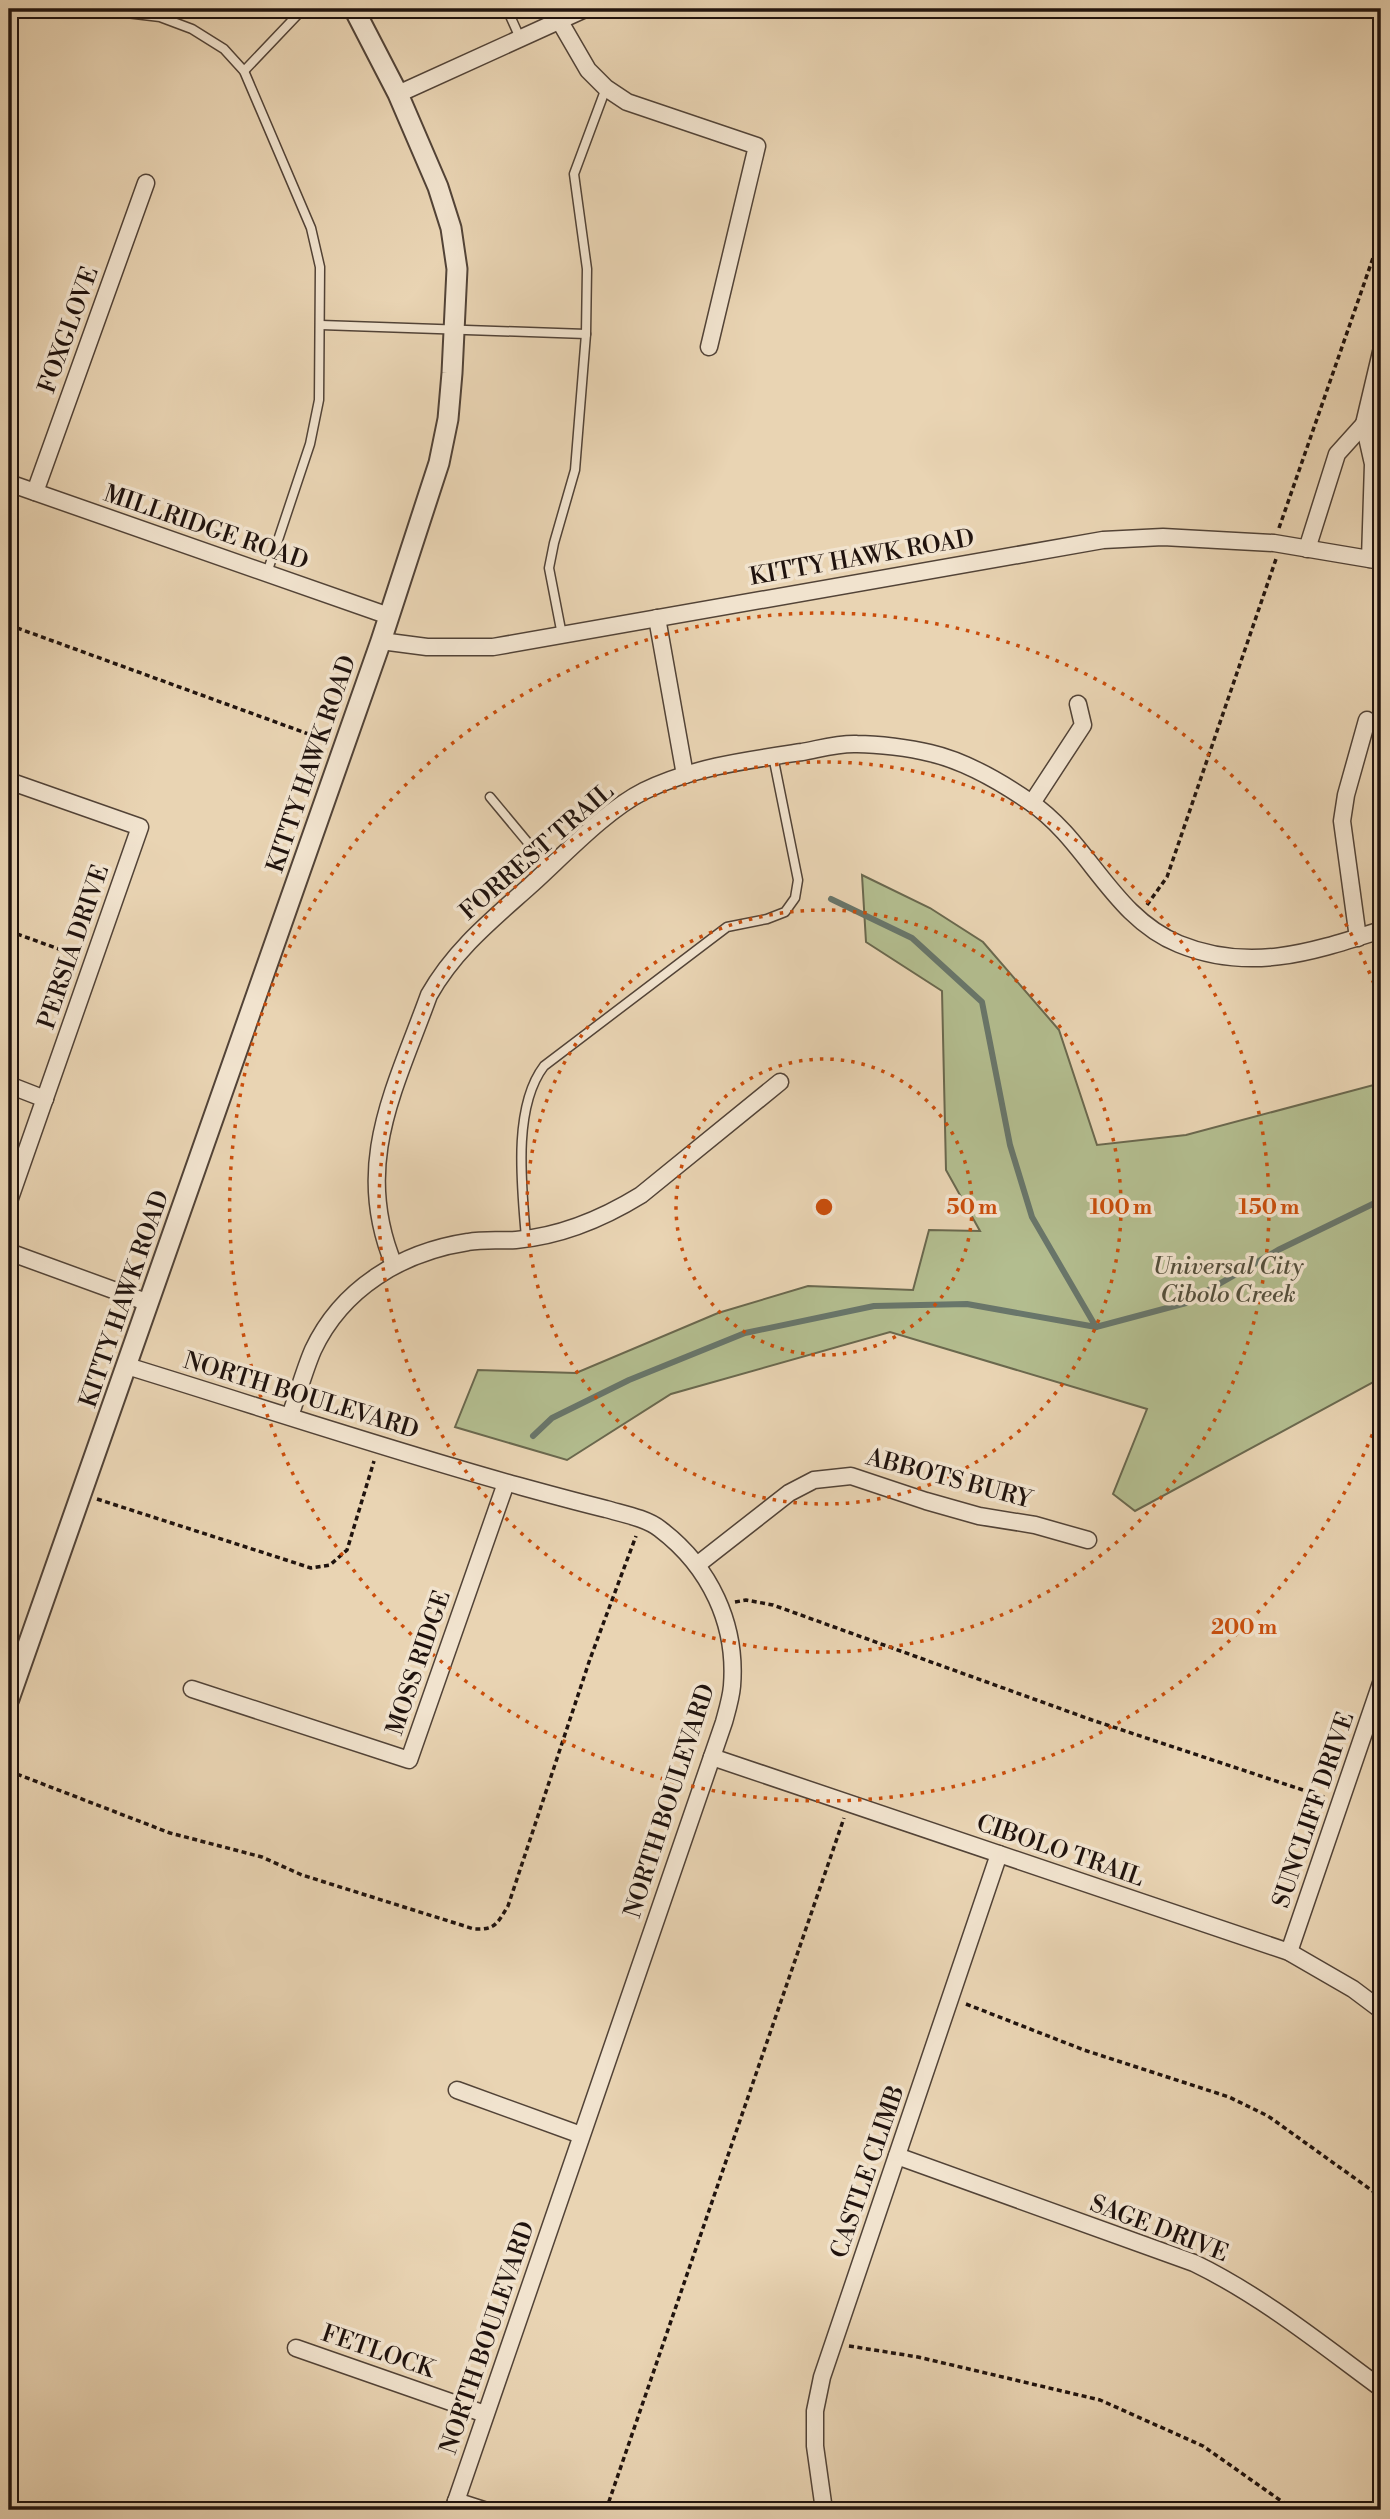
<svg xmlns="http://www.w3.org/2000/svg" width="1390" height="2519" font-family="'Libre Bodoni',serif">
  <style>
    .green { fill: #b3bd8f; stroke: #6a684e; stroke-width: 2 }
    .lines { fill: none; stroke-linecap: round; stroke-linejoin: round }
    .stream { stroke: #68766b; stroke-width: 6 }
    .service-casing { stroke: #524337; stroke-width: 11 }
    .minor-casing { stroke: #524337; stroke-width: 19 }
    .tertiary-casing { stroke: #524337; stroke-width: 23 }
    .path { stroke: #20130e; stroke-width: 3.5; stroke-dasharray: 5 3.5; stroke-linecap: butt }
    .service { stroke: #f1e3ce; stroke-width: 8 }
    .minor { stroke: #f1e3ce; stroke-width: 16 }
    .tertiary { stroke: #f1e3ce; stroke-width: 19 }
    .ring { fill: none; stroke: #ca4e0c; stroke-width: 3.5; stroke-dasharray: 3.5 7 }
    .labels { text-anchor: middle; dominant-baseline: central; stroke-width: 7; stroke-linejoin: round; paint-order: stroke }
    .street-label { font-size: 24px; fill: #20130e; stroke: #f1e3ce }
    .park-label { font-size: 24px; font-style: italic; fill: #534e3b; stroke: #f1e3ce }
    .centre { fill: #ca4e0c; stroke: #f1e3ce; stroke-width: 3.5 }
    .ring-label { font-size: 21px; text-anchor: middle; font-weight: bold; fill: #ca4e0c; stroke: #f1e3ce; stroke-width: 7; stroke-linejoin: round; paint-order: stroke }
  </style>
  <rect width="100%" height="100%" fill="#e9d4b3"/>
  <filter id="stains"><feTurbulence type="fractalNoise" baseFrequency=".00286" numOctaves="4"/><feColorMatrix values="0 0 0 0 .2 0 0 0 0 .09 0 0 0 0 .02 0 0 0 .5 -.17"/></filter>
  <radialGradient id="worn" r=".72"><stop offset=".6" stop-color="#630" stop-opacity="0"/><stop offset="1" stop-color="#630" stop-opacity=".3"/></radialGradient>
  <path class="green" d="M 862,875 L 930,908 L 983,942 L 1059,1030 L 1097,1145 L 1186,1135 L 1381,1083 L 1381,1378 L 1135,1511 L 1113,1494 L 1147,1409 L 890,1332 L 671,1394 L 567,1460 L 455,1427 L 478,1370 L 576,1373 L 718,1313 L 808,1286 L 913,1290 L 929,1230 L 980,1231 L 946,1170 L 942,991 L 866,942 Z"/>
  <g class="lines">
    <g class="stream">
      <path d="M 831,899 L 912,938 L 982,1002 L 1010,1145 L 1032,1217 L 1096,1327"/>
      <path d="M 533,1436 L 552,1418 L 629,1380 L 745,1333 L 874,1306 L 967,1304 L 1096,1327 L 1186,1303 L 1278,1250 L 1381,1200"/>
    </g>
    <g class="service-casing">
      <g id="service">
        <path d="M 507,9 L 520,38"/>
        <path d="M 9,13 L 118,12 L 160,17 L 192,29 L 224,49 L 244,71 L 311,228 L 320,267 L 319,400 L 310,444 L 267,573"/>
        <path d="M 244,71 L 303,9"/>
        <path d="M 321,325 L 586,334"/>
        <path d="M 562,635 L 549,568 L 554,543 L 575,470 L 586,334 L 587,269 L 574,174 L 606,88"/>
        <path d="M 490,797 L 549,868"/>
        <path d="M 526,1238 C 522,1188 512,1108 544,1066 L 727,927 L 767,919 L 785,912 L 795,898 L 798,880 L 773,756"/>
      </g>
    </g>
    <g class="minor-casing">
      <g id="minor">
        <path d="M 559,20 L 588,70 L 606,88 L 627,102 L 757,146 L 709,347"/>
        <path d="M 398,94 L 585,9"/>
        <path d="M 9,483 L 389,616"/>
        <path d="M 35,492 L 146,183"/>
        <path d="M 1307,549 L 1337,454 L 1364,424"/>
        <path d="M 1370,559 L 1373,464 L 1364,424 L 1381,352"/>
        <path d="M 657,618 L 685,775"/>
        <path d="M 381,641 L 427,647 L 493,647 L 1103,540 L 1163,537 L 1274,543 L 1381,561"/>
        <path d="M 9,781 L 140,827 L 9,1201"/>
        <path d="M 1032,803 L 1083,725 L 1078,704"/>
        <path d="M 1358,938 L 1342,821 L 1346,795 L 1367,720"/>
        <path d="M 9,1085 L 45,1099"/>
        <path d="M 9,1252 L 149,1303"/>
        <path d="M 394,1265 C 352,1165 395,1089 429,995 C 455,949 493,919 532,884 C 564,855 606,810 644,791 C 693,767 748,760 802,752 C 819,749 839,743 857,744 C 878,744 910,748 930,753 C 965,761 1001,782 1030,802 C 1088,841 1112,917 1179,944 C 1250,973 1312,952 1381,930"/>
        <path d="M 127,1366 C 254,1405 380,1447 508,1483 C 541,1492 573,1501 606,1509 C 623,1514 646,1518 660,1529 C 710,1567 737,1624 732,1686 C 731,1698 727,1711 724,1722 L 453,2510"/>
        <path d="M 290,1416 C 298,1394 304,1371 313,1350 C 342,1288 402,1252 468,1242 C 484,1239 501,1241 516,1240 C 562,1236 602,1219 641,1195 L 780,1082"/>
        <path d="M 697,1565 L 789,1493 L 814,1480 L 851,1476 L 926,1501 L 979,1516 L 1035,1525 L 1088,1540"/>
        <path d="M 192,1689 L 409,1760 L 506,1483"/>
        <path d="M 712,1757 L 1289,1952 L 1353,1989 L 1381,2010"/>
        <path d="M 1289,1952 L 1381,1683"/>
        <path d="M 457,2090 L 581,2135"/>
        <path d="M 897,2156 L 1194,2263 C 1262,2296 1321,2344 1381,2388"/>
        <path d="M 296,2348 L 485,2414"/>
        <path d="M 456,2501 L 484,2510"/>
        <path d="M 824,2510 L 815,2446 L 815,2411 L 822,2377 L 999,1854"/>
      </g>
    </g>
    <g class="tertiary-casing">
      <path id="tertiary" d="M 9,1699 L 381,641 L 439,463 L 448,419 L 452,373 L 457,269 L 451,228 L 438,187 L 398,94 L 354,9"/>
    </g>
    <g class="path">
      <path d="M 1279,528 L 1381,235"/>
      <path d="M 9,625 L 325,740"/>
      <path d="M 1147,905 L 1167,877 L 1276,559"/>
      <path d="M 9,931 L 78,956"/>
      <path d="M 97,1499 L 311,1568 L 330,1565 L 347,1550 L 374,1461"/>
      <path d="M 735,1602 L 746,1600 L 773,1605 L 1092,1720 L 1324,1797"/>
      <path d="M 9,1771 L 170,1833 L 262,1857 L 302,1875 L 474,1929 C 495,1930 497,1924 508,1906 L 590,1659 L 636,1536"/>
      <path d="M 966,2004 L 1084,2050 L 1229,2097 L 1268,2116 L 1381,2197"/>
      <path d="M 849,2346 L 918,2357 L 1100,2400 L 1203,2446 L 1294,2510"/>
      <path d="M 606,2510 L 844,1818"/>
    </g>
    <use href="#service" class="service"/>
    <use href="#minor" class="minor"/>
    <use href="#tertiary" class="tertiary"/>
  </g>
  <g class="ring">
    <circle cx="824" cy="1207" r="148"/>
    <circle cx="824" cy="1207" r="297"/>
    <circle cx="824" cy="1207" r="445"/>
    <path d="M1380 1415A594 594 0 1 1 1380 999"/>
  </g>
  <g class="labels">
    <g class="street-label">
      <text transform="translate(69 330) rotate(-70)">FOXGLOVE</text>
      <text transform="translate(206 528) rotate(19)">MILLRIDGE ROAD</text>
      <text transform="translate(862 558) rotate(-10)">KITTY HAWK ROAD</text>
      <text transform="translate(312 764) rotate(-71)">KITTY HAWK ROAD</text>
      <text transform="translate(537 852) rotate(-41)">FORREST TRAIL</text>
      <text transform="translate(74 947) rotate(-71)">PERSIA DRIVE</text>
      <text transform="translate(125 1299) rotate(-71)">KITTY HAWK ROAD</text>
      <text transform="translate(301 1396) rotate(17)">NORTH BOULEVARD</text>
      <text transform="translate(949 1479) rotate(15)">ABBOTS BURY</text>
      <text transform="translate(419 1663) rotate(-71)">MOSS RIDGE</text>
      <text transform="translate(670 1801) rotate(-72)">NORTH BOULEVARD</text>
      <text transform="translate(1314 1810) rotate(-71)">SUNCLIFF DRIVE</text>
      <text transform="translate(1060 1851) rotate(19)">CIBOLO TRAIL</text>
      <text transform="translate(868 2172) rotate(-71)">CASTLE CLIMB</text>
      <text transform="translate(1159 2229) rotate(21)">SAGE DRIVE</text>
      <text transform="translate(488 2338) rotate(-71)">NORTH BOULEVARD</text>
      <text transform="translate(378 2352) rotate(19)">FETLOCK</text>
    </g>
    <g class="park-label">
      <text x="1228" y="1267">Universal City<tspan x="1228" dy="28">Cibolo Creek</tspan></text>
    </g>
  </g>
  <circle cx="824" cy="1207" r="10" class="centre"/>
  <g class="ring-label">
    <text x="972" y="1214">50 m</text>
    <text x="1121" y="1214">100 m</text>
    <text x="1269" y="1214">150 m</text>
    <text x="1244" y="1634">200 m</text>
  </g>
  <rect width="1390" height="2519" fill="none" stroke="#e9d4b3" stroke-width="35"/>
  <rect x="10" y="10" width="1369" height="2498" fill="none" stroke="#20130e" stroke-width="3.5"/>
  <rect x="18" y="18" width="1355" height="2484" fill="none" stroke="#20130e" stroke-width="2"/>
  <rect width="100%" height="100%" filter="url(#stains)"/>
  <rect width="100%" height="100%" fill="url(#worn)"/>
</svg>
